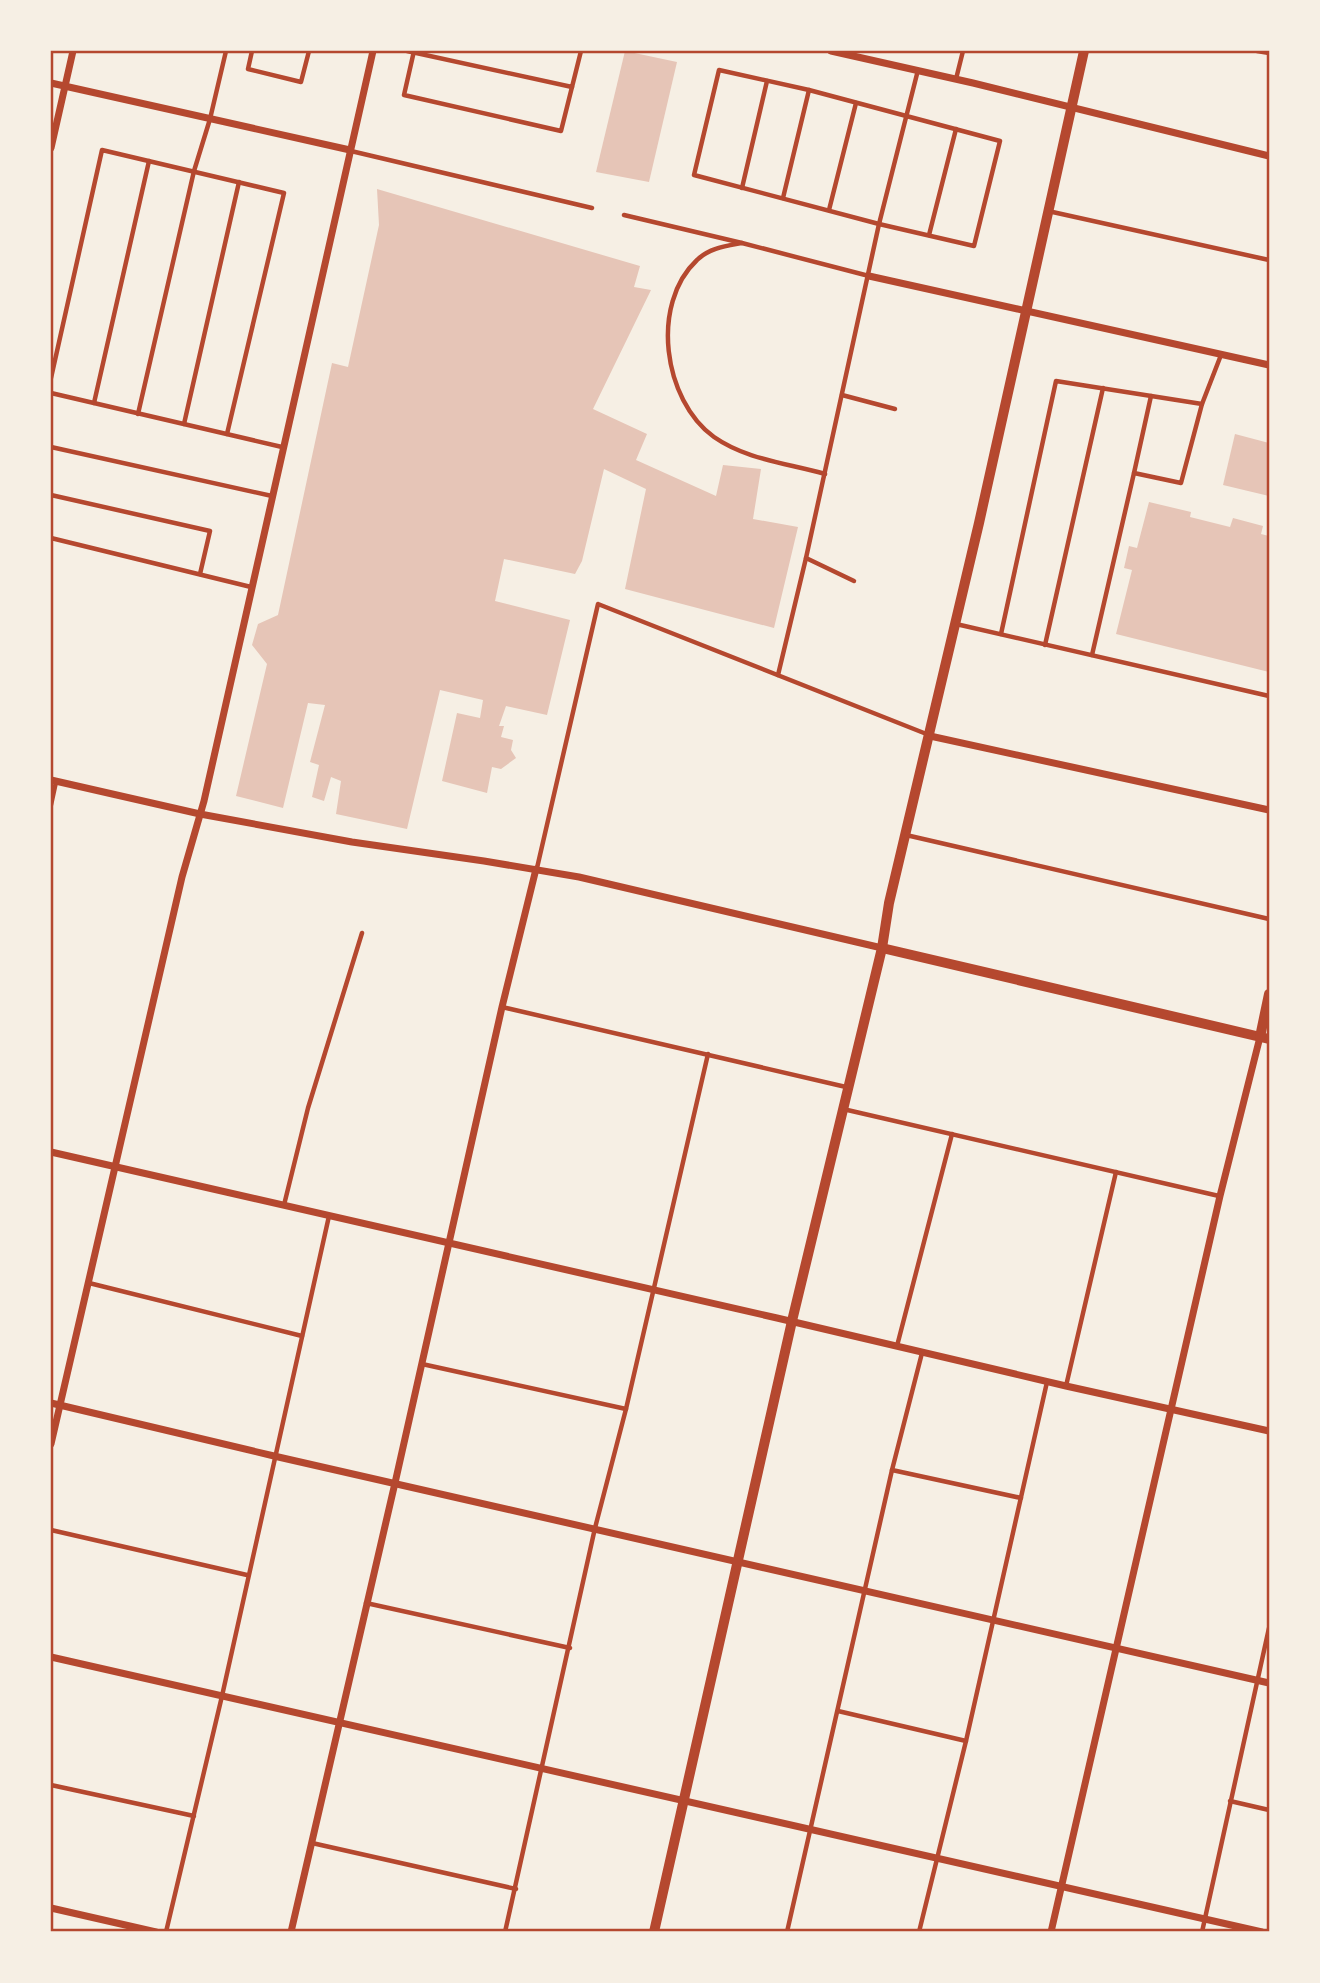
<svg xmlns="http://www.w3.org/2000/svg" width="1320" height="1983" font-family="Manrope,sans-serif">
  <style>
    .building { fill: #e6c5b7 }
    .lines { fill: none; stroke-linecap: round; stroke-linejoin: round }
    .service { stroke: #b5482f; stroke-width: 4.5 }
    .minor { stroke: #b5482f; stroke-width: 7 }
    .tertiary { stroke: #b5482f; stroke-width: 10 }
    .secondary { stroke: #b5482f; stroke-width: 10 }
    .neatline { fill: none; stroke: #b5482f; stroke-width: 2.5 }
  </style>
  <rect width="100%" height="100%" fill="#f6efe4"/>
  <g class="building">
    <path d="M 625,51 L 677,62 L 649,182 L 596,172 Z"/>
    <path d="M 377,189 L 640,266 L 634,287 L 651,290 L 593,409 L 647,434 L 636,460 L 716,496 L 723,465 L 761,469 L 753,519 L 798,527 L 774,628 L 625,589 L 646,489 L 604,469 L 582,561 L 575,574 L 504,559 L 495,601 L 570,620 L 547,715 L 506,706 L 499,726 L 504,726 L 501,737 L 513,740 L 511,750 L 516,758 L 501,769 L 492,767 L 487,793 L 442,781 L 457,713 L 480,718 L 483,700 L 440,690 L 407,829 L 336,814 L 341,781 L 331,777 L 324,801 L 312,797 L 319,765 L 310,762 L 325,705 L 308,703 L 283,808 L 236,796 L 267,664 L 252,645 L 258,624 L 278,615 L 332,363 L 348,367 L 379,225 Z"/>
    <path d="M 1235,434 L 1269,443 L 1269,496 L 1223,485 Z"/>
    <path d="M 1149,502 L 1191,512 L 1190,517 L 1230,527 L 1233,518 L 1263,526 L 1261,534 L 1269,536 L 1269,672 L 1116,634 L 1132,570 L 1124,568 L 1129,546 L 1137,548 Z"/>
  </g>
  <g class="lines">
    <g class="service">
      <path d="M 252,51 L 248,69 L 301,82 L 309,51"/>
      <path d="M 407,51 L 572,87 L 581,51"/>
      <path d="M 414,51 L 404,95 L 561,131 L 572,87"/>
      <path d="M 1257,51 L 1269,53"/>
      <path d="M 719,70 L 809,90 L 1000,141 L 974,246 L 879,224 L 694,175 Z"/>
      <path d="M 956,79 L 963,51"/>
      <path d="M 351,151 L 592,208"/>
      <path d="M 742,188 L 767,81"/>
      <path d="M 783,198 L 809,90"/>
      <path d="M 829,210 L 856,103"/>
      <path d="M 1048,211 L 1269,260"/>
      <path d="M 624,215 L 742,243 L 869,276"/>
      <path d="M 929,235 L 956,129"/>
      <path d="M 742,243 C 726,246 709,248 697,260 C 650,304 663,400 714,437 C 747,460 787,463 825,474"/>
      <path d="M 51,378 L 102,150 L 284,193 L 227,434"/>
      <path d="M 51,393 L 282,447"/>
      <path d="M 842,395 L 895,409"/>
      <path d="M 94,403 L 149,161"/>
      <path d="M 138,414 L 194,171 L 210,119 L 226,51"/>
      <path d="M 184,424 L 239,182"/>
      <path d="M 51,447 L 272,496"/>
      <path d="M 1134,473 L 1151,396"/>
      <path d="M 51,495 L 210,531 L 200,574"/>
      <path d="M 51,538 L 251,587"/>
      <path d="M 806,558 L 854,581"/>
      <path d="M 956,624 L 1269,696"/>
      <path d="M 1001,634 L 1056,381 L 1202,404"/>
      <path d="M 1045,645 L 1103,388"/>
      <path d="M 1092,655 L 1134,473 L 1181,483 L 1202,404 L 1221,355"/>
      <path d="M 778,675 L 806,558 L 879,224 L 918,70"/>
      <path d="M 51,805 L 56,782"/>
      <path d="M 906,835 L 1269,919"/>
      <path d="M 537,868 L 598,604 L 929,735"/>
      <path d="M 502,1007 L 846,1087"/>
      <path d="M 843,1109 L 1219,1196"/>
      <path d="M 284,1205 L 308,1108 L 362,933"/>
      <path d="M 89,1283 L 302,1336"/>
      <path d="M 897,1346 L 952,1134"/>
      <path d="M 422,1364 L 626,1409"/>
      <path d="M 1066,1386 L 1116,1172"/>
      <path d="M 892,1470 L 1021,1498"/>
      <path d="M 51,1530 L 247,1575"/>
      <path d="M 366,1603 L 570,1648"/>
      <path d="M 838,1711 L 966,1741"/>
      <path d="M 51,1785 L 194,1816"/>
      <path d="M 1230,1801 L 1269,1810"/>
      <path d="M 312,1843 L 516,1889"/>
      <path d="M 166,1932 L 222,1696 L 329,1216"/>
      <path d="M 505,1932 L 595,1528 L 626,1409 L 708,1054"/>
      <path d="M 787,1932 L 892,1470 L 922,1353"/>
      <path d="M 919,1932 L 966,1741 L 1047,1382"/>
      <path d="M 1202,1932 L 1269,1628"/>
    </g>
    <g class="minor">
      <path d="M 831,51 L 973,83 L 1269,156"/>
      <path d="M 51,83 L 350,150"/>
      <path d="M 51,148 L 73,51"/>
      <path d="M 869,276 L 1269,365"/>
      <path d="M 930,736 L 1269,810"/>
      <path d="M 51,780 L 200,814 L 352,842 L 484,861 L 579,877 L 882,948"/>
      <path d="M 51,1152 L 777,1318 L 1066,1386 L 1269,1431"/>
      <path d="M 51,1403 L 274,1456 L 1269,1683"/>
      <path d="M 51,1444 L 182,877 L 204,801 L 373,51"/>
      <path d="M 51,1657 L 1262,1932"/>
      <path d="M 51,1908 L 156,1932"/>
      <path d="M 291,1932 L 395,1483 L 502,1007 L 536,869"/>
      <path d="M 1051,1932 L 1220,1196 L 1260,1037"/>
    </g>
    <g class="tertiary">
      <path d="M 882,948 L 1269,1039"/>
      <path d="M 1260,1037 L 1269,994"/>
    </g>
    <path class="secondary" d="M 654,1932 L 792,1321 L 882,948 L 889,903 L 979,523 L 1084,51"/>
  </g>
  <rect width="1320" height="1983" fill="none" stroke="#f6efe4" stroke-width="105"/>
  <rect x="52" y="52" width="1216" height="1878" class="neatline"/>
</svg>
